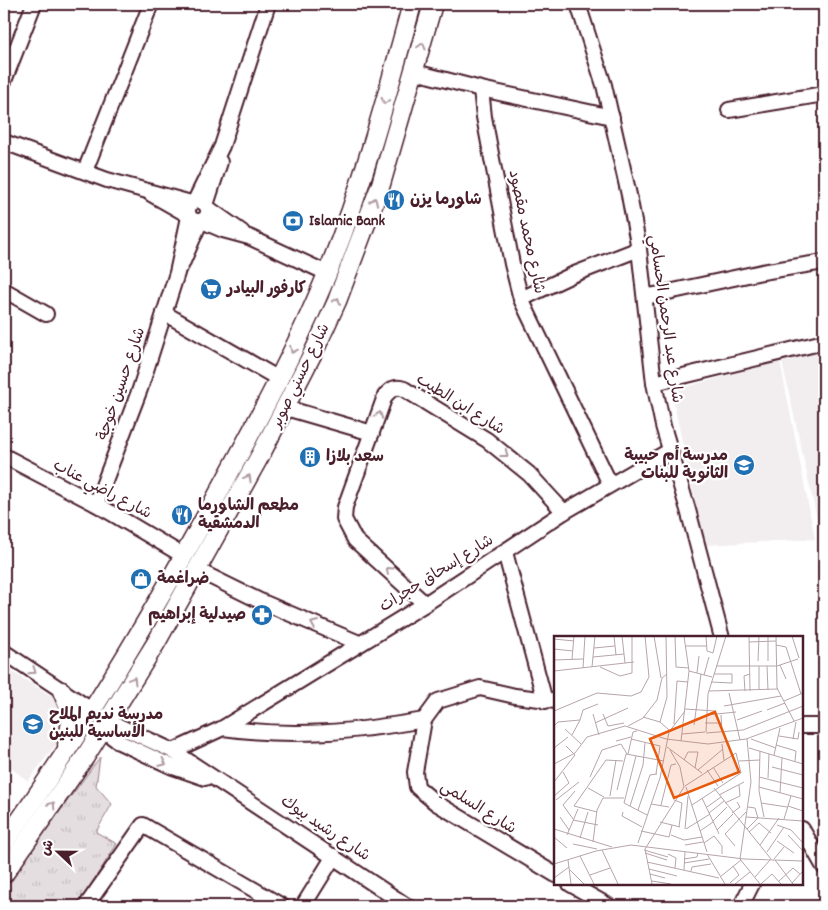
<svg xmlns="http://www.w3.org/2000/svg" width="828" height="910" font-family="Dekko,'Playpen Sans Arabic',sans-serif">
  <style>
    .built { fill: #f2eeef }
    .park { fill: url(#park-tufts); stroke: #987e86 }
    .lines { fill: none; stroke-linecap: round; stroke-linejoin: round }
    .minor-casing { stroke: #4a1f2b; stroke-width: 18 }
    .major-casing { stroke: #4a1f2b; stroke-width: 21 }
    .minor { stroke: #fff; stroke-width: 14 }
    .major { stroke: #fff; stroke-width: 18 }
    .oneway { stroke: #ae9aa0 }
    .labels { text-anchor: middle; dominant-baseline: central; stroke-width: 4.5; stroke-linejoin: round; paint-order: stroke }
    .poi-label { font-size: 16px; font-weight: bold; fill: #4a1f2b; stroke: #fff; text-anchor: start }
    .street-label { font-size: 16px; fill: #4a1f2b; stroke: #fff }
    .inset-road { fill: none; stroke: #b7a5aa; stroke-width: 1 }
    .view { fill: #e8590c; fill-opacity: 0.15; stroke: #e8590c; stroke-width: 2.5 }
    .inset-edge { fill: none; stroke: #4a1f2b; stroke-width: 2.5 }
  </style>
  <defs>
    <pattern id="park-tufts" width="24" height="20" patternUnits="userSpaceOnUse" patternTransform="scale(1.25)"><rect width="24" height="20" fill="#e5dee0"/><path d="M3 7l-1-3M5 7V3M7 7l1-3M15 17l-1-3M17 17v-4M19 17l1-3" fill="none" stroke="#c6bec0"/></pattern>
  </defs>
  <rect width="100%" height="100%" fill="#fff"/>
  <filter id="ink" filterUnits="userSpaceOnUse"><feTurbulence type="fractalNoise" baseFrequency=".02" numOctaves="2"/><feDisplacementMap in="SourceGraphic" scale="10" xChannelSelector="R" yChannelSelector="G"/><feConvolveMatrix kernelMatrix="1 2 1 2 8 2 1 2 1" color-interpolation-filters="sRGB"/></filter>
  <g filter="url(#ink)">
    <g class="built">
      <path d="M 824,348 L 824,542 L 822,542 L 781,357 Z"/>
      <path d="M 780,361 L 815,539 L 705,545 L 671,391 Z"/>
      <path d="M 4,667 L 55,698 L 65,711 L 61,738 L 28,781 L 4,763 Z"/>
    </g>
    <path class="park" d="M 100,757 L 96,786 L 112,804 L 96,832 L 117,844 L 77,906 L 21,906 L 4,903 L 4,887 Z"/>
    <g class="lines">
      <g class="minor-casing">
        <g id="minor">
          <path d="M 578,4 L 604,85 L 629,195 L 639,249 L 654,383 L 663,426 L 688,510 L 722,638"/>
          <path d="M 415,72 L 481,89 L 612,117"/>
          <path d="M 4,81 L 34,4"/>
          <path d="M 481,89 L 484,117 L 512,264 L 521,299 L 610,484"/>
          <path d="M 729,110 L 824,94"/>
          <path d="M 4,142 L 107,180 L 191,203"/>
          <path d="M 85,171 L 151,4"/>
          <path d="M 151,194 L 188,215"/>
          <circle cx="198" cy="211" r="10"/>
          <path d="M 195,201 L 222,146 L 268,4"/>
          <path d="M 206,205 L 220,162"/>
          <path d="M 208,208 L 242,232"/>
          <path d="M 202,221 L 223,230 L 249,237 L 327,273"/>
          <path d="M 181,266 L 200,222"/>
          <path d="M 4,290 L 46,314"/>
          <path d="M 645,297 L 762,272 L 824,262"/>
          <path d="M 521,299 L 572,275 L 639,249"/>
          <path d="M 164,313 L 279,379"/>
          <path d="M 654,383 L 824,342"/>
          <path d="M 286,408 L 372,433"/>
          <path d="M 4,456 L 96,504 L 184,556"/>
          <path d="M 96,504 L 140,389 L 177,273 L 189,217"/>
          <path d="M 505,552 L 545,701"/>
          <path d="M 197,570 L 260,601 L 359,643"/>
          <path d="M 425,604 L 355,540 L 344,519 L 345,507 L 385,396 C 391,389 395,386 404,389 L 487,440 L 529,474 L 564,512"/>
          <path d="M 4,652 L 108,721 L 173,751 L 407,906"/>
          <path d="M 424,720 L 415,772 L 417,787 L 436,803 L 556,875"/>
          <path d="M 108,721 L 111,736 L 119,742 L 173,767 L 205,778"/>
          <path d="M 802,726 L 824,726"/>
          <path d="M 223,728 C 294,738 355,732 424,720 L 438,701 L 480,688 L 515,696 L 556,701"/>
          <path d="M 173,751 L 223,728 L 425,604 L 564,512 L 669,451"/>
          <path d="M 802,829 L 824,867"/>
          <path d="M 570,884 L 609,906"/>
          <path d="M 86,906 L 143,825 L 282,906"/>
          <path d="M 303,906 L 334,856"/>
          <path d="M 741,906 L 752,884"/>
        </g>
      </g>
      <g class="major-casing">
        <g id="major">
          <path d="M 62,691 L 72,715 L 67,745"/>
          <path d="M 4,843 C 79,737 145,627 207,514 C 250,435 293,357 327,274 C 363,186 387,95 412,4"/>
          <path d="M 4,874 L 85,757 L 156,643 L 261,454 L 316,347 L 337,301 L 381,184 L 433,4"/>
        </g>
      </g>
      <use href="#minor" class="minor"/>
      <use href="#major" class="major"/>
    </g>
    <defs><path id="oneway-chevron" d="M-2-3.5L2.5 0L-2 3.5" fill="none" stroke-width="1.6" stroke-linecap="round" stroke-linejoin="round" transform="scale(1.25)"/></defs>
    <g class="oneway">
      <use href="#oneway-chevron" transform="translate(422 46) rotate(-75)"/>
      <use href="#oneway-chevron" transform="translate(385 101) rotate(106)"/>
      <use href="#oneway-chevron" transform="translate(374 201) rotate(-70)"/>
      <use href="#oneway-chevron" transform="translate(337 301) rotate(-68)"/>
      <use href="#oneway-chevron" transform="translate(293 350) rotate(116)"/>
      <use href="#oneway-chevron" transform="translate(379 415) rotate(-70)"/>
      <use href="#oneway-chevron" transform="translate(505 454) rotate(38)"/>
      <use href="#oneway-chevron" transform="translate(248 478) rotate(-61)"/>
      <use href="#oneway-chevron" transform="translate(389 570) rotate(-138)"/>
      <use href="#oneway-chevron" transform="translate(314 624) rotate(-157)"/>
      <use href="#oneway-chevron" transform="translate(33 671) rotate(34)"/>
      <use href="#oneway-chevron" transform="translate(133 680) rotate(-59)"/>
      <use href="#oneway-chevron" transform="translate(163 763) rotate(25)"/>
      <use href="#oneway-chevron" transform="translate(52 805) rotate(-57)"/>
    </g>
  </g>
  <defs>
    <g id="restaurant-disc" transform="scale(1.125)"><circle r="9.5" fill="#1f6fb2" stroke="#fff"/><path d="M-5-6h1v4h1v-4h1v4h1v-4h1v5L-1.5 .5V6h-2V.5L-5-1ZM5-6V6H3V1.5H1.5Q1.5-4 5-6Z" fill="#fff"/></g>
    <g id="bank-disc" transform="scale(1.125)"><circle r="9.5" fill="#1f6fb2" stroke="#fff"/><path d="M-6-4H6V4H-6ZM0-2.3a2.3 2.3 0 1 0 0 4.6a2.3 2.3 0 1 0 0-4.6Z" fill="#fff"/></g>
    <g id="supermarket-disc" transform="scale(1.125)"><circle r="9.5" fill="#1f6fb2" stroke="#fff"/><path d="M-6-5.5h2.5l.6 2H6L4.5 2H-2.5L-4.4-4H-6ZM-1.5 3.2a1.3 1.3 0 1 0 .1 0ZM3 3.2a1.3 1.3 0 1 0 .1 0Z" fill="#fff"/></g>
    <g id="building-disc" transform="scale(1.125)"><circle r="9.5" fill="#1f6fb2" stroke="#fff"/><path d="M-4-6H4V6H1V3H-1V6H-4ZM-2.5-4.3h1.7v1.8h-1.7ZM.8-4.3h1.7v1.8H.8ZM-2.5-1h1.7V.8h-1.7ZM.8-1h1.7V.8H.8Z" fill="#fff"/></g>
    <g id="school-disc" transform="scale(1.125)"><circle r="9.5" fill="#1f6fb2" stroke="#fff"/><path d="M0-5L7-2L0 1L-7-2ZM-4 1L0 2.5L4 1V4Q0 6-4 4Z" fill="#fff"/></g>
    <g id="shop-disc" transform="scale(1.125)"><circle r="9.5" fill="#1f6fb2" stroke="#fff"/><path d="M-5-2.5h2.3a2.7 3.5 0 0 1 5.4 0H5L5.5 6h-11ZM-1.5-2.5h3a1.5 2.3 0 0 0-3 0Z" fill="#fff"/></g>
    <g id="pharmacy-disc" transform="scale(1.125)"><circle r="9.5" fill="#1f6fb2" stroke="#fff"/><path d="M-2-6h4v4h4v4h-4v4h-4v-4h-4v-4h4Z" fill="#fff"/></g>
  </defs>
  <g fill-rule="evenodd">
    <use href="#restaurant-disc" x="394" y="200"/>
    <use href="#bank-disc" x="293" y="221"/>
    <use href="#supermarket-disc" x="211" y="289"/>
    <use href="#building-disc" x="310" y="457"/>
    <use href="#school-disc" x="744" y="465"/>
    <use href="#restaurant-disc" x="182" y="515"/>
    <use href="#shop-disc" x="141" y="579"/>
    <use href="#pharmacy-disc" x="262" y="615"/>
    <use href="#school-disc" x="33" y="724"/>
  </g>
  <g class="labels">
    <g class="poi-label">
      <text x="410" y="200">شاورما يزن</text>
      <text x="309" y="221">Islamic Bank</text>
      <text x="227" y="289">كارفور البيادر</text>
      <text x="728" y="456" text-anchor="end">مدرسة أم حبيبة<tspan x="728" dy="18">الثانوية للبنات</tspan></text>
      <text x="326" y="457">سعد بلازا</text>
      <text x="198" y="506">مطعم الشاورما<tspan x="198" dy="18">الدمشقية</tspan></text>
      <text x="157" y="579">ضراغمة</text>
      <text x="246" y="615" text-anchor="end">صيدلية إبراهيم</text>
      <text x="49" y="715">مدرسة نديم الملاح<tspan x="49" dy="18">الأساسية للبنين</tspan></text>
    </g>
    <g class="street-label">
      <text transform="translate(526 232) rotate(78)">شارع محمد مقصود</text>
      <text transform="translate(665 319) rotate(82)">شارع عبد الرحمن الحسامي</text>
      <text transform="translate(301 376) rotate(-64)">شارع حسني صوبر</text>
      <text transform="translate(122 384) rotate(-71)">شارع حسين خوجة</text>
      <text transform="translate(460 405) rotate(32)">شارع ابن الطيب</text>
      <text transform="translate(102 490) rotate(28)">شارع راضي عناب</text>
      <text transform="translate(437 574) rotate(-32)">شارع إسحاق حجرات</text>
      <text transform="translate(478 808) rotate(32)">شارع السلمي</text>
      <text transform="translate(325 829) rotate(34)">شارع رشيد بيوك</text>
    </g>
  </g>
  <g transform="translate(554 636)">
    <rect width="249" height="249" fill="#fff"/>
    <path class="inset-road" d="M 60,0 L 62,19M 68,0 L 71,27M 100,0 L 107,42M 121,0 L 122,31 L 135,32M 152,0 L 153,15 L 159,17 L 163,0M 195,0 L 196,55M 222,0 L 223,52 L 240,85M 238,0 L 245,22M 0,3 L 20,5M 195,6 L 222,5M 222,9 L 232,11 L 247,58M 132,10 L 153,10M 40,12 L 61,10M 0,13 L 19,15M 39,21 L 70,18M 18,23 L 20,0M 0,24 L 29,23M 204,25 L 205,0M 214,25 L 214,0M 226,29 L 232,43M 162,30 L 223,30 L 244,23M 205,30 L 205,54M 213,30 L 214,54M 38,31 L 41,0M 46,31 L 66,40 L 78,37 L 78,0M 29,32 L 31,0M 0,35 L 80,26M 135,35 L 158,41M 143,37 L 145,20M 150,39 L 155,21M 157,46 L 178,47 L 178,38 L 160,38M 155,55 L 224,53M 191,55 L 190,40 L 196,38M 175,57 L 186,104M 230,65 L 249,57M 170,70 L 227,60M 131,73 L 161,75 L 162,79M 213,74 L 231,67M 0,75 L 43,57 L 77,60 L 87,56 L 95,41 L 91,0M 39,78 L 45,99M 49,78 L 54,90 L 70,87M 153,79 L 182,76M 167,79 L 168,96M 89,81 L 106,86 L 115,94M 26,84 L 29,74 L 44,68M 183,84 L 208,75M 106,86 L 113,61 L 112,0M 41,87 L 74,72M 151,87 L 168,87M 120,88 L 123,45 L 134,46M 140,89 L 147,38M 0,90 L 4,86 L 26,84 L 18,99M 74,90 L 89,82 L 103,64 L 108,42 L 113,38M 11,93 L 27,108M 152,96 L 154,58 L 172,0M 152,97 L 189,94 L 249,70M 128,98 L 151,96M 225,100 L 244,103 L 245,96M 77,103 L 106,110 L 102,138M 193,103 L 197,146 L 186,223 L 206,248M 197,103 L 222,112M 239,103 L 242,86M 62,105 L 77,101M 127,105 L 135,35 L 130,0M 168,108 L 170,124M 222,109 L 242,115 L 241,125M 113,111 L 148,137M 0,112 L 14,101M 195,112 L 249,128M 116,114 L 126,131 L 130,151M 206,115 L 205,155 L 210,181M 74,118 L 79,96 L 83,95M 220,119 L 226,92M 82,120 L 70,167 L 93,179M 130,124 L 134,116 L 144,116 L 141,132M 185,125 L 206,124M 0,128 L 21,117 L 33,101 L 71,90 L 112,103 L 154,108 L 192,103 L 249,82M 159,131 L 169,147M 218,131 L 249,139M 144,134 L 169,113M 153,134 L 164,150M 36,141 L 48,114 L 67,108 L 73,118M 205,141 L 249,152M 214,142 L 215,118M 0,146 L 21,119 L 12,110M 131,150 L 182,117 L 187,137 L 138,169M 132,151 L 153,216M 205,151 L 249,163M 34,152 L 50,161M 160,152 L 217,223M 63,154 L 72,118 L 110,125M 226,157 L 228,122M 165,159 L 190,146M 0,160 L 15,147 L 9,136M 56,160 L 62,124M 148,162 L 165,198M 2,164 L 25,146M 120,164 L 128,167 L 125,191M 171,167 L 186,160 L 185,149M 207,167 L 233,171M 97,168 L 115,171M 107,169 L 117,129 L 122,128M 76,170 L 89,129 L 91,107M 234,170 L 249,175M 153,171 L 167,161M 84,174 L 96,139 L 103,138M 43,176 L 20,170 L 52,124 L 69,125M 69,176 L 68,180 L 88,191M 155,177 L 170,165M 178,177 L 186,171 L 183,166M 6,181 L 15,194M 192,181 L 249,185M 19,183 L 9,169 L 21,155M 230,183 L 237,160M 19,184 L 44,189M 159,185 L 173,171M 106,186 L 126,191M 223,189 L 237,194 L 249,207M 0,193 L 58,211M 131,193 L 134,160M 132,193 L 156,178M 193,193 L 204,182 L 201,172 L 194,171M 163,194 L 179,178M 87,195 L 115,201 L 118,189M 146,195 L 159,186M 195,196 L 205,187 L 217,197M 13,199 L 24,173M 117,199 L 130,204 L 148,201M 234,199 L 249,215M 0,201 L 13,212M 26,202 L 34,176M 223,205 L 240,217M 39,206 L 43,174 L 49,162 L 70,162M 84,207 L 106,142 L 115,96 L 131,75M 150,207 L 160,200 L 168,210 L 168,218M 19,208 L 43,213M 131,209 L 149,206M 206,209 L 225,182M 181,210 L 171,198 L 192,176M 48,214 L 64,248M 90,214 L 114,221M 213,216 L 230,191M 91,217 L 113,224M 114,218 L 122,222 L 121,232M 153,218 L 171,248M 26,220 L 40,248M 130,223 L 143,221 L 144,217M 220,223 L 230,211M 14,224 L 17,248M 221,224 L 239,248M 93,226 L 165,242M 130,227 L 155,223M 0,228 L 42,215 L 77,209 L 190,223 L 249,225M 95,233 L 123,240M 16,234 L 30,248M 130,234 L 131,216M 137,235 L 138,231 L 157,228M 96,238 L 111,242M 36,239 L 56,232M 166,241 L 187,224M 201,241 L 216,224M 0,242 L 15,231M 98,245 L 117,248M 225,245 L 239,232 L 246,238M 176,247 L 185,239 L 179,230M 238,247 L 249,235M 98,248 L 91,213 L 130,151M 181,248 L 196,236M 207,248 L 218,238 L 227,248"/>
    <path class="view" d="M 161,76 L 185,136 L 120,162 L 96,103 Z"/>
    <rect width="249" height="249" class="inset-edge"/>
  </g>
  <rect width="828" height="910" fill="none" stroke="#fff" stroke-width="20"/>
  <rect x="10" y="10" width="808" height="890" fill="none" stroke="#4a1f2b" stroke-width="2" filter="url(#ink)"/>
  <g transform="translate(58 852) rotate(292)" stroke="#ffffff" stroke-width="4" paint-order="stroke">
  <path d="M0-4L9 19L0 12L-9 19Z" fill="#4a1f2b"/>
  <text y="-8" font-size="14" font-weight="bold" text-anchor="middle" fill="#4a1f2b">ش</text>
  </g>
</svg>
